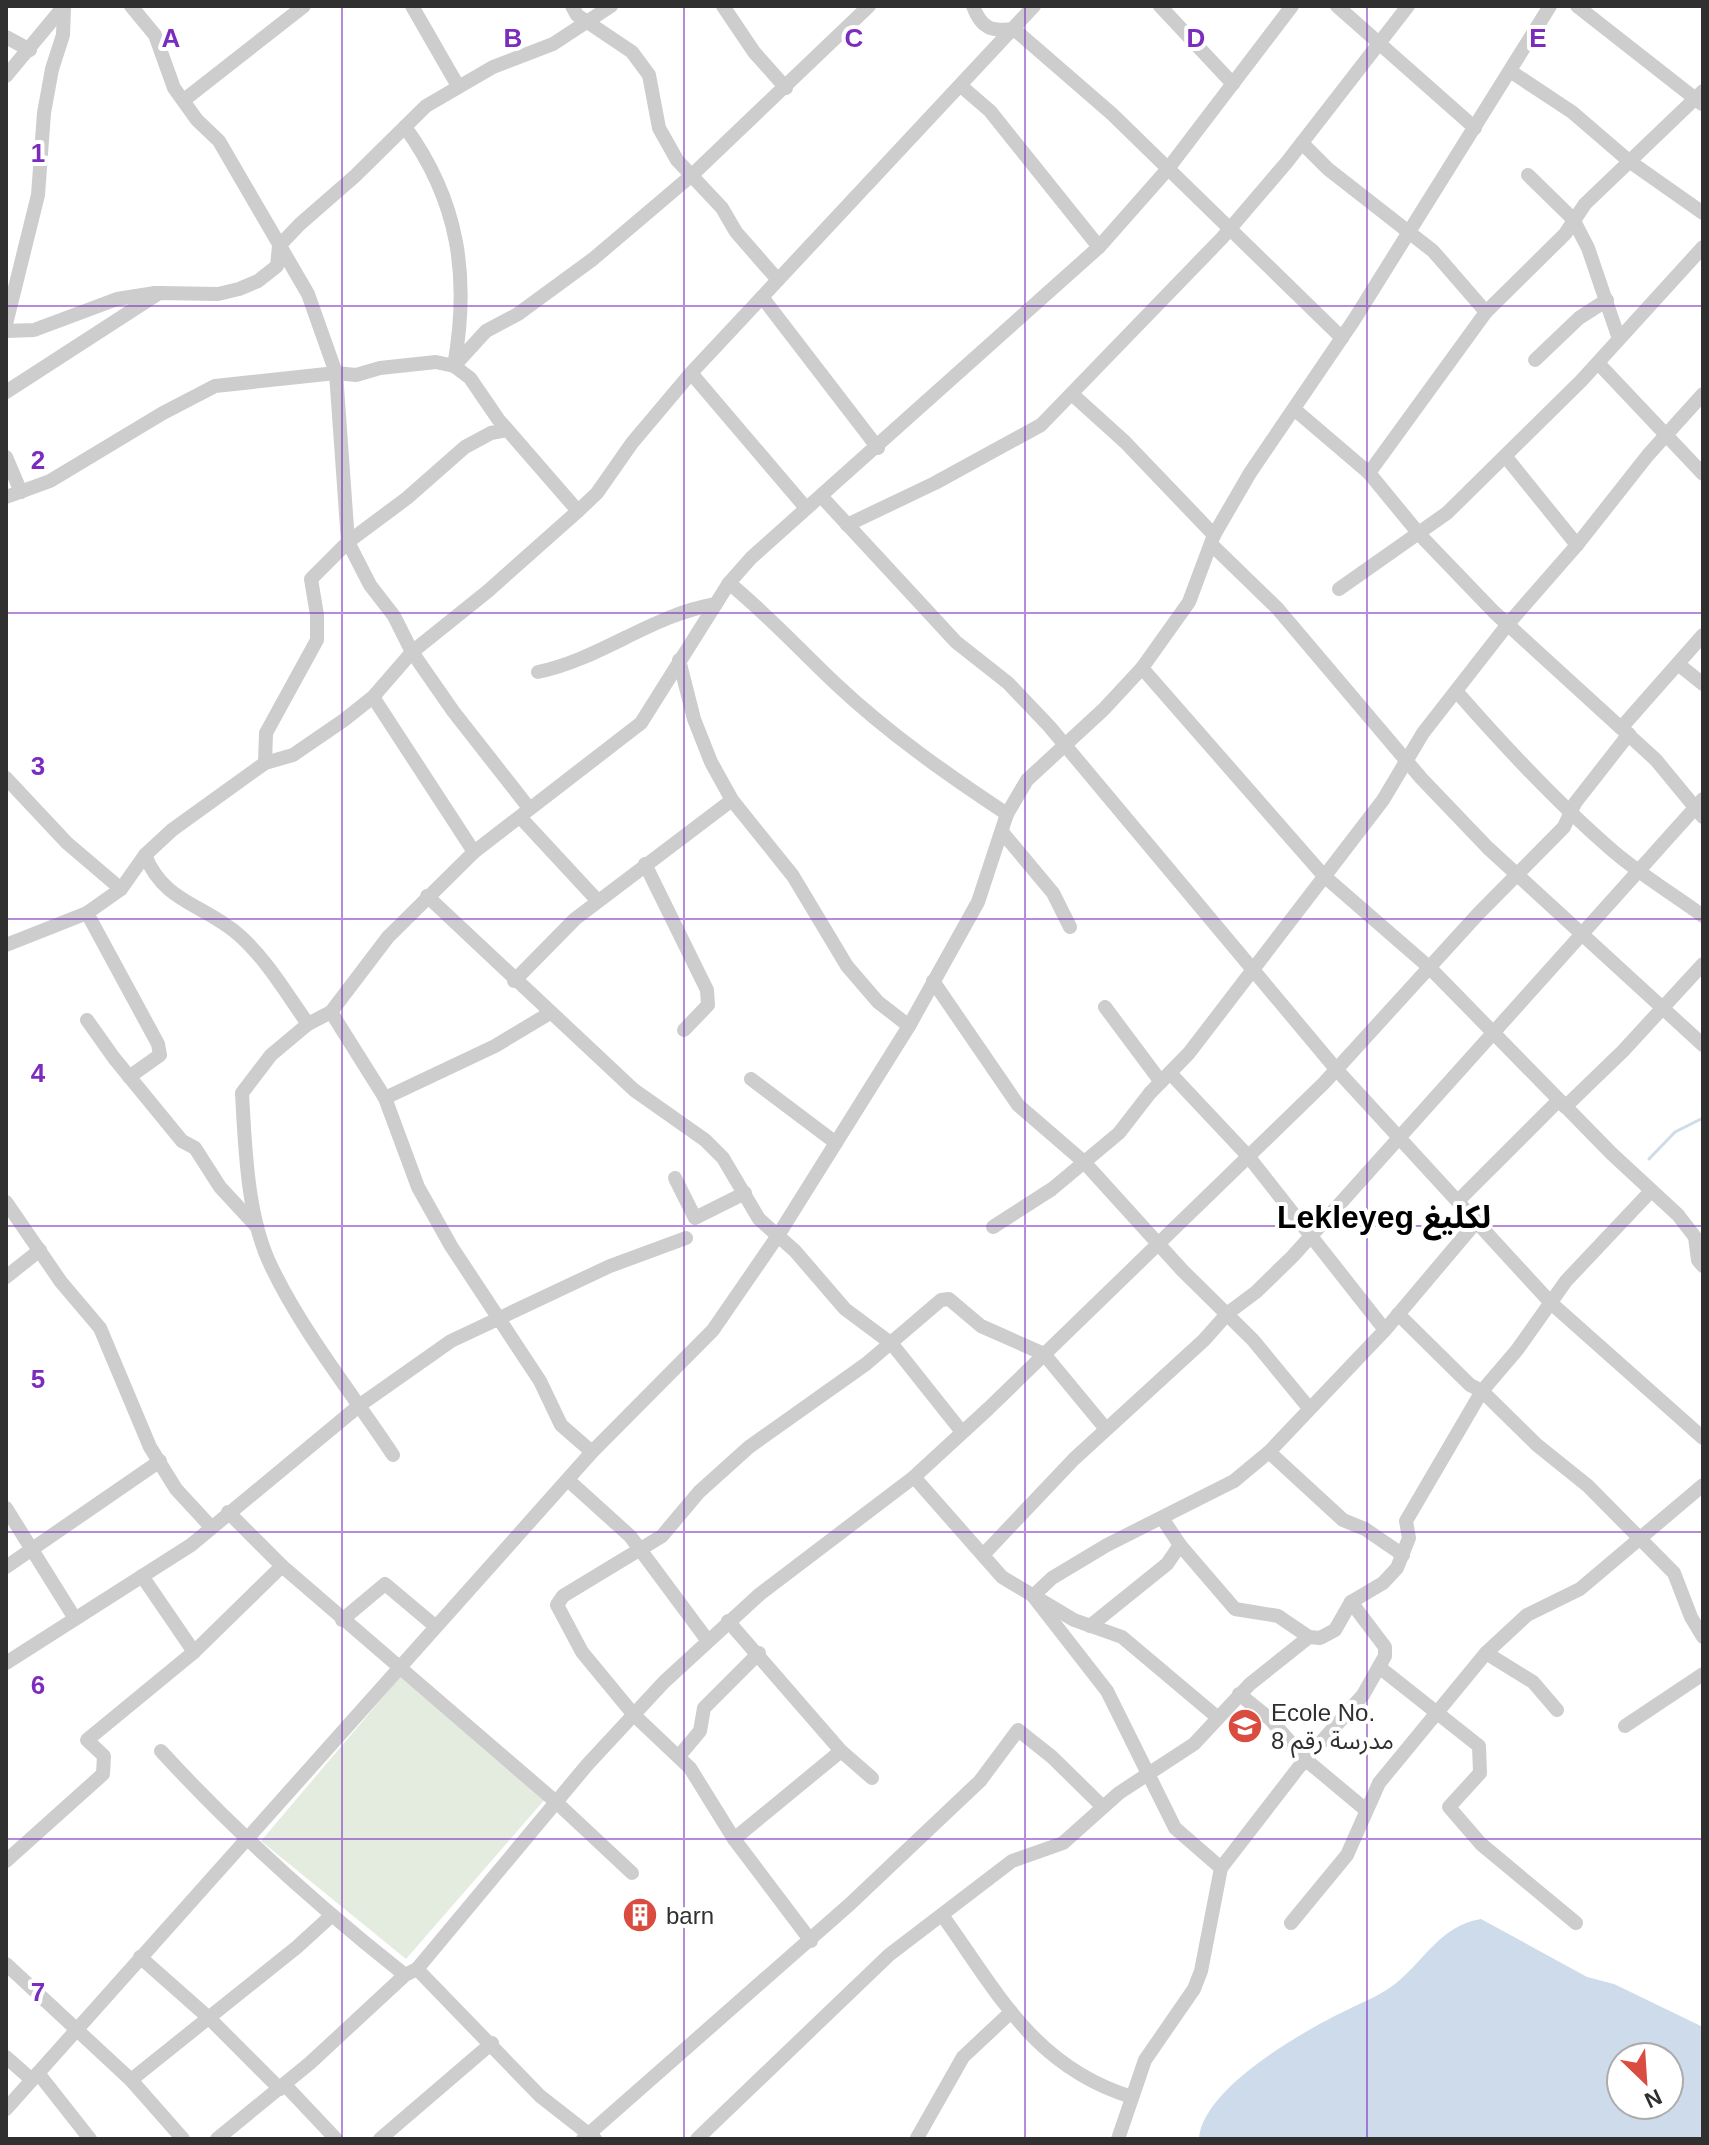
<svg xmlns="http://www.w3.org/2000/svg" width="1709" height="2145" font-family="Helvetica,'Noto Sans Arabic',sans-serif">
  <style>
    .green { fill: #e4ece0 }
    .water { fill: #cddbeb; fill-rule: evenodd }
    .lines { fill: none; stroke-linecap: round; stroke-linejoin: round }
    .stream { stroke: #cddbeb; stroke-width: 3 }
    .minor { stroke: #cdcdcd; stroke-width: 14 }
    .grid { fill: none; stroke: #7b2cbf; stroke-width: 2; stroke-opacity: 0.55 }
    .labels { text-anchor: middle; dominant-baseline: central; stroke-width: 8; stroke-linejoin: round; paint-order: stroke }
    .poi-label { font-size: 24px; fill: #303030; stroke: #fff; text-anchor: start }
    .district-label { font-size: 32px; font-weight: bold; fill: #000; stroke: #fff }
    .grid-label { font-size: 26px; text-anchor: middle; font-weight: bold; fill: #7b2cbf; stroke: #fff; stroke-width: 8; stroke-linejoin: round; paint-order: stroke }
  </style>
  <rect width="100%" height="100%" fill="#fff"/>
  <path class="green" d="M 400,1677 L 546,1798 L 406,1959 L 261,1841 Z"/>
  <path class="water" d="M 1481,1919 L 1587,1977 L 1614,1984 L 1703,2027 L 1703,2139 L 1199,2139 C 1202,2088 1305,2030 1347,2010 C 1363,2002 1381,1995 1395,1984 C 1425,1960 1440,1926 1481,1919 ZM 1621,2057 L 1669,2057 L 1669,2105 L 1621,2105 Z"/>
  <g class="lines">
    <path class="stream" d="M 1649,1159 L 1675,1132 L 1703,1118"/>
    <g class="minor">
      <path d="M 131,6 L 155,35 L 174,88 L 197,120 L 219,141 L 308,294 L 336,373 L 348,542 L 370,585 L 394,616 L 412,652 L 453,711 L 529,808"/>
      <path d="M 412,6 L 458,86"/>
      <path d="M 572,6 L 577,15 L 632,52 L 649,75 L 659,128 L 677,160 L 722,208 L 736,232 L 778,280"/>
      <path d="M 723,6 L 754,52 L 786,88"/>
      <path d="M 973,6 C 981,28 991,32 1014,29 L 1112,114 L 1342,338"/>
      <path d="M 1160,6 L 1233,84"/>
      <path d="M 1337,6 L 1475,128"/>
      <path d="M 1577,6 L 1702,104"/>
      <path d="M 6,37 L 30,50"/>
      <path d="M 1510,71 L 1572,112 L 1629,161 L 1703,213"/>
      <path d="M 6,76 L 64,6"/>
      <path d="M 961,86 L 990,111 L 1099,247"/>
      <path d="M 184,100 L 304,6"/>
      <path d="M 405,127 C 459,201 470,277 454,366"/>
      <path d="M 1302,143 L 1328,169 L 1433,251 L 1486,312"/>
      <path d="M 1528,175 L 1573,219 L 1588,248 L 1619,339"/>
      <path d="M 762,297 L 878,448"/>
      <path d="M 6,324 L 38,195 L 44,113 L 52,69 L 63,35 L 64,8"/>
      <path d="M 6,331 L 34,330 L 117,299 L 155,293"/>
      <path d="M 1535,360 L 1579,318 L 1607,300"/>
      <path d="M 1598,363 L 1703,474"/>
      <path d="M 454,366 L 486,331 L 518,314 L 593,259 L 692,175 L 869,6"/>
      <path d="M 691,373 L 806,508"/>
      <path d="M 6,392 L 159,293 L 218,294 L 239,289 L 258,281 L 277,266 L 279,246 L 300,224 L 355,176 L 426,106 L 493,67 L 553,44 L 611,6"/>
      <path d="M 1073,395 L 1125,442 L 1214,535"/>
      <path d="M 1294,409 L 1369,473 L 1420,535 L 1494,612 L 1656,760 L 1703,817"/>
      <path d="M 6,457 L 21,492"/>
      <path d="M 1506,457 L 1577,545"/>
      <path d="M 1369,473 L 1486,312 L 1565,234 L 1585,204 L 1703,91"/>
      <path d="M 821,496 L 956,642 L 1008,683 L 1049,726 L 1336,1069 L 1551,1303 L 1703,1438"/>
      <path d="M 6,497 L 50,481 L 163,413 L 215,386 L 336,373 L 356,375 L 380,368 L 436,362 L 454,366 L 470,378 L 498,419 L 578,511"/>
      <path d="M 847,525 L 935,483 L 1041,425 L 1222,238 L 1287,162 L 1408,6"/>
      <path d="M 1212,545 L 1277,608 L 1421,778 L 1488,848 L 1703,1045"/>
      <path d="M 729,583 C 767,614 800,650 836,684 C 888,733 948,775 1007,814"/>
      <path d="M 1339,589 L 1447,513 L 1581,381 L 1703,247"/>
      <path d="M 679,660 L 694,719 L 711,762 L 732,800 L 793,876 L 847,966 L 878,1002 L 909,1026"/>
      <path d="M 1678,664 L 1703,684"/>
      <path d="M 1142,668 L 1324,876 L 1430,968 L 1611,1153 L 1678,1215 L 1695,1237 L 1698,1260 L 1703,1266"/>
      <path d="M 538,672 C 601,659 651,615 716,604"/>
      <path d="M 1457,692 C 1506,748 1556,802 1613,851 C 1641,875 1673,894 1703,916"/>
      <path d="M 373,697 L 474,852"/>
      <path d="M 1621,728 L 1703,635"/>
      <path d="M 265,763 L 266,733 L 317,640 L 317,615 L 311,579 L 348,542 L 407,498 L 465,447 L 491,433 L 507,430"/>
      <path d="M 6,778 L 67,843 L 121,889"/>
      <path d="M 520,817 L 597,900"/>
      <path d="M 1002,832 L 1053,893 L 1070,927"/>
      <path d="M 145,855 C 164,903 204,904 239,935 C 267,960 286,993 308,1024"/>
      <path d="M 645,864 L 707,990 L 708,1005 L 684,1030"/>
      <path d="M 427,896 L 634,1090 L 705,1140 L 723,1158 L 759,1219 L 795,1251 L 845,1309 L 892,1344 L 962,1432"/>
      <path d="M 87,913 L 158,1044 L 160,1055 L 129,1077"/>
      <path d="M 6,945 L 87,913 L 121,889 L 145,855 L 172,830 L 265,763 L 293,755 L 344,720 L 373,697 L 412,652 L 488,591 L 578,511 L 597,493 L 632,443 L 691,373 L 1034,6"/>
      <path d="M 514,981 L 575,919 L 732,800"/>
      <path d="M 933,981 L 1018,1105 L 1084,1162 L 1182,1270 L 1253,1340 L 1309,1408"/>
      <path d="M 1105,1007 L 1161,1082"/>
      <path d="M 331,1012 L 385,1098 L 418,1187 L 451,1246 L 540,1381 L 561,1425 L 592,1452"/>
      <path d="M 87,1020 L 114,1058 L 182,1141 L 195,1148 L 220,1187 L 257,1227"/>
      <path d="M 1170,1073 L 1248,1156 L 1385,1330"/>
      <path d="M 751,1079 L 836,1143"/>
      <path d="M 385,1098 L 495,1046 L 550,1013"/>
      <path d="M 1565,1107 L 1623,1051 L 1703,964"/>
      <path d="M 675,1178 L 695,1218 L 745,1193"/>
      <path d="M 1458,1201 L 1559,1100"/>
      <path d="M 6,1202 L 61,1282 L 100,1328 L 150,1447 L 176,1489 L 211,1527"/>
      <path d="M 993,1227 L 1052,1189 L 1119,1133 L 1150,1093 L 1189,1053 L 1383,800 L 1423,733 L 1508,624 L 1577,545 L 1648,455 L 1703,394"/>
      <path d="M 6,1277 L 40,1250"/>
      <path d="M 1398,1314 L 1470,1385 L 1482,1391 L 1537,1445 L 1588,1486 L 1674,1573 L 1691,1617 L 1703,1637"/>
      <path d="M 1269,1452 L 1343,1520 L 1365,1529 L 1403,1555"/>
      <path d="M 393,1455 C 352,1393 303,1333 271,1266 C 247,1217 245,1146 242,1093 L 271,1055 L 308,1024 L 331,1012 L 388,937 L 474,852 L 641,723 L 729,583 L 751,558 L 1099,247 L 1167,170 L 1292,6"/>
      <path d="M 914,1477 L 1002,1577 L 1074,1620 L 1122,1637 L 1217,1717"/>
      <path d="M 568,1480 L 630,1536 L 708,1641"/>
      <path d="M 6,1508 L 74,1617"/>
      <path d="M 228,1512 L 282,1566 L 556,1802 L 632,1873"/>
      <path d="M 1162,1518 L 1180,1545 L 1235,1609 L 1278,1616 L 1309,1637 L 1320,1638 L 1335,1630 L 1351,1602 L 1383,1583 L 1397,1568 L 1409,1538 L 1406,1521 L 1482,1391 L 1517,1350 L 1566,1281 L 1650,1192"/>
      <path d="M 983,1555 L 1074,1459 L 1204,1340 L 1228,1313 L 1256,1292 L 1293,1256 L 1703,799"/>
      <path d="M 6,1567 L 160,1461"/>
      <path d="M 142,1576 L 194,1652"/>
      <path d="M 342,1620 L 385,1584 L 435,1626"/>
      <path d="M 728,1621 L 841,1751 L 872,1778"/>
      <path d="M 1090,1626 L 1167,1564 L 1180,1545"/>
      <path d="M 1486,1653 L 1533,1682 L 1557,1710"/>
      <path d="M 6,1663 L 191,1545 L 360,1405 L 451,1341 L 610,1266 L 686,1238"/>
      <path d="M 1379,1667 L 1479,1746 L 1480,1773 L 1449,1807 L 1481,1844 L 1576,1923"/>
      <path d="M 1239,1694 L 1270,1719 L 1306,1760 L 1366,1810"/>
      <path d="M 1625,1726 L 1703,1674"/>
      <path d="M 161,1751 C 236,1833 318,1906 405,1975"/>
      <path d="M 679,1756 L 700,1731 L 704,1708 L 759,1653"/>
      <path d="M 734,1839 L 841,1751"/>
      <path d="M 6,1861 L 103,1774 L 104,1756 L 87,1740 L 194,1652 L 282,1566"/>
      <path d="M 1221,1868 L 1175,1828 L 1107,1691 L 1033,1596 L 1052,1578 L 1107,1545 L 1234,1481 L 1269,1452 L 1385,1330 L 1477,1221"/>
      <path d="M 942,1915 C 998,1993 1034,2067 1132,2097"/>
      <path d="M 1291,1923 L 1347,1855 L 1379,1783 L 1486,1653 L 1527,1615 L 1580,1589 L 1703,1485"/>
      <path d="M 811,1941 L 734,1839 L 690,1768 L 634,1715 L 582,1652 L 557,1605 L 563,1596 L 662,1536 L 699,1492 L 749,1447 L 866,1364 L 941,1300 L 949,1299 L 981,1326 L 1044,1354 L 1106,1429"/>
      <path d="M 140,1957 L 209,2018 L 280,2089"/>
      <path d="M 6,1964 L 131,2080 L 183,2139"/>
      <path d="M 417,1969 L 540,2096 L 595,2139"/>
      <path d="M 6,2057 L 32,2080"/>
      <path d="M 38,2073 L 90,2139"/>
      <path d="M 131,2080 L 297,1947 L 331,1916"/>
      <path d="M 285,2085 L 336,2139"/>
      <path d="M 6,2109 L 592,1452 L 713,1330 L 777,1237 L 909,1026 L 978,902 L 1007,814 L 1027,780 L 1104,709 L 1142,668 L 1189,602 L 1214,535 L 1250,473 L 1354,320 L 1550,6"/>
      <path d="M 917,2138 L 963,2057 L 1011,2012"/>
      <path d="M 217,2139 L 310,2063 L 405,1975 L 417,1969 L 587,1765 L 664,1682 L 760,1594 L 914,1477 L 988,1409 L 1324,1083 L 1478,914 L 1564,827 L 1575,803 L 1629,734"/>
      <path d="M 380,2139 L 492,2043"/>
      <path d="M 583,2139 L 850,1904 L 980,1781 L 1018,1730 L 1052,1757 L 1103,1807"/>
      <path d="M 697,2139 L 889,1955 L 1012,1861 L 1063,1843 L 1119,1793 L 1194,1744 L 1250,1684 L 1309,1637"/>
      <path d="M 1118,2139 L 1145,2060 L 1194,1989 L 1201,1971 L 1221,1868 L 1299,1767 L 1363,1695 L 1385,1656 L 1385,1647 L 1351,1602"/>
    </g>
  </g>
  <path class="grid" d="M 342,6 L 342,2139M 684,6 L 684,2139M 1025,6 L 1025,2139M 1367,6 L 1367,2139M 6,306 L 1703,306M 6,613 L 1703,613M 6,919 L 1703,919M 6,1226 L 1703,1226M 6,1532 L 1703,1532M 6,1839 L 1703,1839"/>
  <defs>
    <g id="school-disc" transform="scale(1.8)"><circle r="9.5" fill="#da4c40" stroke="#fff"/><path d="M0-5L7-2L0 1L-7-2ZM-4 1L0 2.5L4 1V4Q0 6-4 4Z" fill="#fff"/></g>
    <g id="building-disc" transform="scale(1.8)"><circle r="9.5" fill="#da4c40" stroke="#fff"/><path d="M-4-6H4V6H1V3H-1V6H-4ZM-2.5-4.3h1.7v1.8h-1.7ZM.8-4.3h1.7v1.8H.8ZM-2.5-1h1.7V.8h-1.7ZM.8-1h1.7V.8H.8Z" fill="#fff"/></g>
  </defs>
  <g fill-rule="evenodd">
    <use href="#school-disc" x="1245" y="1726"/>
    <use href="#building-disc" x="640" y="1915"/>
  </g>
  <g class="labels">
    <g class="poi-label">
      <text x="1271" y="1712">Ecole No.<tspan x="1271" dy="28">8 مدرسة رقم</tspan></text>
      <text x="666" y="1915">barn</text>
    </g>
    <g class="district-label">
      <text x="1384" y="1217">Lekleyeg لكليغ</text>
    </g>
  </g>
  <g class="grid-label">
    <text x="171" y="47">A</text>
    <text x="513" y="47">B</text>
    <text x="854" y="47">C</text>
    <text x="1196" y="47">D</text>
    <text x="1538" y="47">E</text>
    <text x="38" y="162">1</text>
    <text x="38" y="469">2</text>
    <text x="38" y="775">3</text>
    <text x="38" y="1082">4</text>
    <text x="38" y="1388">5</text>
    <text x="38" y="1694">6</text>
    <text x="38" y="2001">7</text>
  </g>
  <rect width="1709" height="2145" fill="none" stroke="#303030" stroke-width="16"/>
  <g transform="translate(1645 2081) rotate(155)"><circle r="38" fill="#ffffff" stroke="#acacac" stroke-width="2"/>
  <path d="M0-6L14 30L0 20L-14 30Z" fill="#da4c40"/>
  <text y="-12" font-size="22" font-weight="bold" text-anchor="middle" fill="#303030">N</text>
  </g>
</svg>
